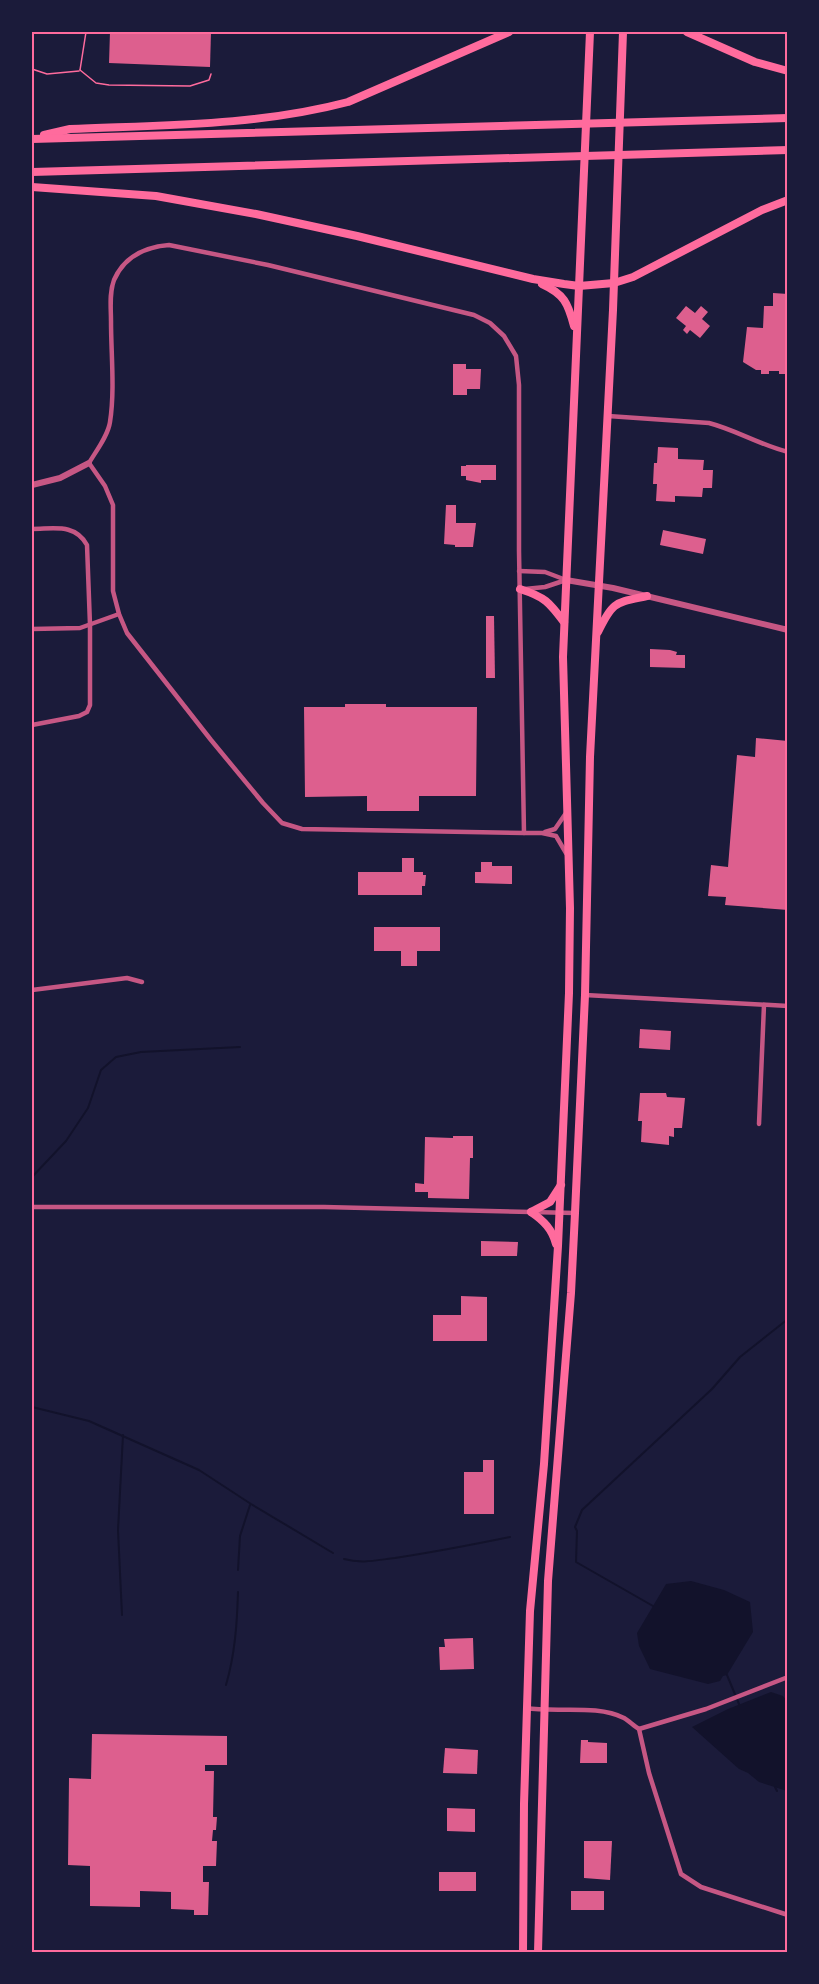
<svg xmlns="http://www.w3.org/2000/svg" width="819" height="1984" font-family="'Public Sans',sans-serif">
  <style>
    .water { fill: #12122b }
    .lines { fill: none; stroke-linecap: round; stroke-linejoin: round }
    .stream { stroke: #12122b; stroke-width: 2 }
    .building { fill: #dd5f8e }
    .path { stroke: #ff6b9d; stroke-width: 1.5 }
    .minor { stroke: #c65784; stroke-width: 4.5 }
    .tertiary { stroke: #c65784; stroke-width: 6 }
    .trunk { stroke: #ff6b9d; stroke-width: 8 }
    .neatline { fill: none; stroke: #ff6b9d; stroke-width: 2 }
  </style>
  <rect width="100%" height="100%" fill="#1b1b3a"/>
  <g class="water">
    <path d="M 691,1581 L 724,1590 L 750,1602 L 753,1632 L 727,1675 L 723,1676 L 720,1681 L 708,1684 L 650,1669 L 639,1646 L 637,1633 L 666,1584 Z"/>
    <path d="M 771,1692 L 783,1696 L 787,1701 L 787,1791 L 759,1782 L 748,1773 L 739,1769 L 692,1727 L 728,1709 Z"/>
  </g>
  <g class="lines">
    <g class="stream">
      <path d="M 32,1177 L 66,1141 L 88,1108 L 101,1070 L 116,1057 L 141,1052 L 240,1047"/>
      <path d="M 32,1407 L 89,1421 L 199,1470 L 251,1504 L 333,1553"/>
      <path d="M 344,1559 C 362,1564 377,1560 395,1558 C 434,1552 471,1545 510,1537"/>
      <path d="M 238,1570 L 240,1536 L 250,1505"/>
      <path d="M 653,1606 L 576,1562 L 577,1531 L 575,1527 L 582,1510 L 712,1389 L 740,1357 L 788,1319"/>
      <path d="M 122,1615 L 118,1530 L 123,1435"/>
      <path d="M 727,1675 L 739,1704"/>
      <path d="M 226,1685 C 235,1654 237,1624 238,1592"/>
      <path d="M 775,1787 L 777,1791"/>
    </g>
  </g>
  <g class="building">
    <path d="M 110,32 L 211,32 L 210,67 L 109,63 Z"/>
    <path d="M 773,293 L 788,294 L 788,374 L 779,374 L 779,371 L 769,371 L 769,374 L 761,374 L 761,370 L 756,370 L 743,362 L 747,327 L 763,328 L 764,306 L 773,306 Z"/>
    <path d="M 686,306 L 695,313 L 701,306 L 708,312 L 702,319 L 710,326 L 700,338 L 690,330 L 687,334 L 683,330 L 686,326 L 676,318 Z"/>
    <path d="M 453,364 L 466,364 L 466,369 L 481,369 L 480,389 L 467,389 L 467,395 L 453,395 Z"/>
    <path d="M 658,447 L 678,448 L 678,459 L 704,460 L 703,470 L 713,470 L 712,488 L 703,488 L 702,497 L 675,496 L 675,502 L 656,501 L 657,484 L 653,484 L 654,463 L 657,463 Z"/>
    <path d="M 466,465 L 496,465 L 496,480 L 481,480 L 481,483 L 466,480 L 466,476 L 461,476 L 461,466 L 466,466 Z"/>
    <path d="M 446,505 L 456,505 L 456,523 L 476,523 L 473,547 L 455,547 L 455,545 L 444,544 Z"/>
    <path d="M 663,530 L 706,539 L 703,554 L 660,545 Z"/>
    <path d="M 486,616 L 494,616 L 495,678 L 486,678 Z"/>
    <path d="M 650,649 L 670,650 L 677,652 L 676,655 L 685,655 L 685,668 L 650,667 Z"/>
    <path d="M 345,704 L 386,704 L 386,707 L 477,707 L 476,796 L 419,796 L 419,811 L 367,811 L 367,796 L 305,797 L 304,707 L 345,707 Z"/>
    <path d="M 756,738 L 788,741 L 788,910 L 725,905 L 726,897 L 708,896 L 711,865 L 728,867 L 737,755 L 755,757 Z"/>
    <path d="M 402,858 L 414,858 L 414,872 L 423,872 L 423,875 L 426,875 L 425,886 L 422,886 L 422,895 L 358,895 L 358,872 L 402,872 Z"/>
    <path d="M 481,862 L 492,862 L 492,866 L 512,866 L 512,884 L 475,883 L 475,872 L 481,872 Z"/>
    <path d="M 374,927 L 440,927 L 440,951 L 417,951 L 417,966 L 401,966 L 401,951 L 374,951 Z"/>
    <path d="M 640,1029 L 671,1031 L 670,1050 L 639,1048 Z"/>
    <path d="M 640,1093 L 666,1093 L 667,1097 L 685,1098 L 682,1128 L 674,1128 L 674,1137 L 669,1136 L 669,1145 L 641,1142 L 642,1121 L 638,1121 Z"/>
    <path d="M 453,1136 L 473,1136 L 473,1158 L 470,1158 L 469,1199 L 428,1198 L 428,1192 L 415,1192 L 415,1183 L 424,1184 L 425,1137 L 453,1138 Z"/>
    <path d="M 481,1241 L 518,1242 L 517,1256 L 481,1256 Z"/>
    <path d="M 461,1296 L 487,1297 L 487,1341 L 433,1341 L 433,1315 L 461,1315 Z"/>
    <path d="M 483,1460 L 494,1460 L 494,1514 L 464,1514 L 464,1472 L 483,1472 Z"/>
    <path d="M 473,1638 L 474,1669 L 440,1670 L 439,1647 L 445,1647 L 444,1639 Z"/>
    <path d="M 92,1734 L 227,1736 L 227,1765 L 205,1765 L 205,1771 L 214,1771 L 213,1817 L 217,1817 L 216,1830 L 213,1830 L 212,1841 L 217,1841 L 216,1866 L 203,1866 L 203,1882 L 209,1882 L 208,1915 L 194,1915 L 194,1910 L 171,1909 L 171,1892 L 140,1891 L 140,1907 L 90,1906 L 90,1866 L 68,1865 L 69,1778 L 91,1779 Z"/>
    <path d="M 581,1740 L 588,1740 L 588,1742 L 607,1743 L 607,1763 L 580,1763 Z"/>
    <path d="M 445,1748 L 478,1750 L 477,1774 L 443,1773 Z"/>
    <path d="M 447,1808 L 475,1809 L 475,1832 L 447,1831 Z"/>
    <path d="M 584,1841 L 612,1841 L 610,1880 L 584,1878 Z"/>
    <rect x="439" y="1872" width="37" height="19"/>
    <rect x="571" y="1891" width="33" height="19"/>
  </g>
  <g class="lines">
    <g class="path">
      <path d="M 32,69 L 47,74 L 79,71"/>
      <path d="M 80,70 L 96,83 L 109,85 L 190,86 L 209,80 L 211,74"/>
      <path d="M 80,70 L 86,32"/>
    </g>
    <g class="minor">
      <path d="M 169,245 L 268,265 L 474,315 L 490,323 L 504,336 L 516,356 L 519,385 L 519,551 L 524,833 L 302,829 L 282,823 L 263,803 L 211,740 L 127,633 L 119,614 L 113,591 L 113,505 L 105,486 L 89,463 C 96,451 108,436 110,422 C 115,390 111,354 111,321 C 111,308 109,293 114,280 C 124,257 145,247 169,245 Z"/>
      <path d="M 608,416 L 709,423 C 736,430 760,445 788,452"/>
      <path d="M 32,529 C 54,529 75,523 87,545 L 90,625 L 90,705 L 87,712 L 79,716 L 32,725"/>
      <path d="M 519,571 L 545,572 L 566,580"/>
      <path d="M 525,589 L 545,587 L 566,580"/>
      <path d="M 32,629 L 80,628 L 119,614"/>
      <path d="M 545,832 L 555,829 L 566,813"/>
      <path d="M 524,833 L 542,833 L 556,836 L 566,853"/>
      <path d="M 32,990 L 127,978 L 142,982"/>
      <path d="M 585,995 L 788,1006"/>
      <path d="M 759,1124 L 764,1005"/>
      <path d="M 32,1207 L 324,1207 L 575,1213"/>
      <path d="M 526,1708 C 556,1713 597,1704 624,1718 C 629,1721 634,1726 639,1729 L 649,1773 L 681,1874 L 701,1887 L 788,1915"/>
      <path d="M 639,1729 L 706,1709 L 788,1677"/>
    </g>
    <g class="tertiary">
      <path d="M 32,485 L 60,478 L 89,463"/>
      <path d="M 566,580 L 613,588 L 788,630"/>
    </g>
    <g class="trunk">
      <path d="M 687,32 L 755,62 L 788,71"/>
      <path d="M 44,135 L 70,129 C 162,125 257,126 348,102 L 509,32"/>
      <path d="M 32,139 L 788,118"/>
      <path d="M 32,172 L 788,150"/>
      <path d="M 32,187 L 156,196 L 256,214 L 357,236 L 533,279 L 564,284 L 579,286 L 614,283 L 633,277 L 762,210 L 788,200"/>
      <path d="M 542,284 C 564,294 568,303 574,326"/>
      <path d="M 520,589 C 545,597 549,602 564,622"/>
      <path d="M 598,632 C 613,601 615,603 647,596"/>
      <path d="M 531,1212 C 544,1221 552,1229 556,1244"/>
      <path d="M 531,1212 L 550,1202 L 561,1185"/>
      <path d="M 523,1952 L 524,1804 L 530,1611 L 544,1464 L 558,1246 L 569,993 L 570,908 L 563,657 L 590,32"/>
      <path d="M 538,1952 L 548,1581 L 571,1293 L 575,1213 L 585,995 L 590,757 L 613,310 L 623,32"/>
    </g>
  </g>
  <rect width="819" height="1984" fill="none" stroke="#1b1b3a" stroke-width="66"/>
  <rect x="33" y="33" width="753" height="1918" class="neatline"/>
</svg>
